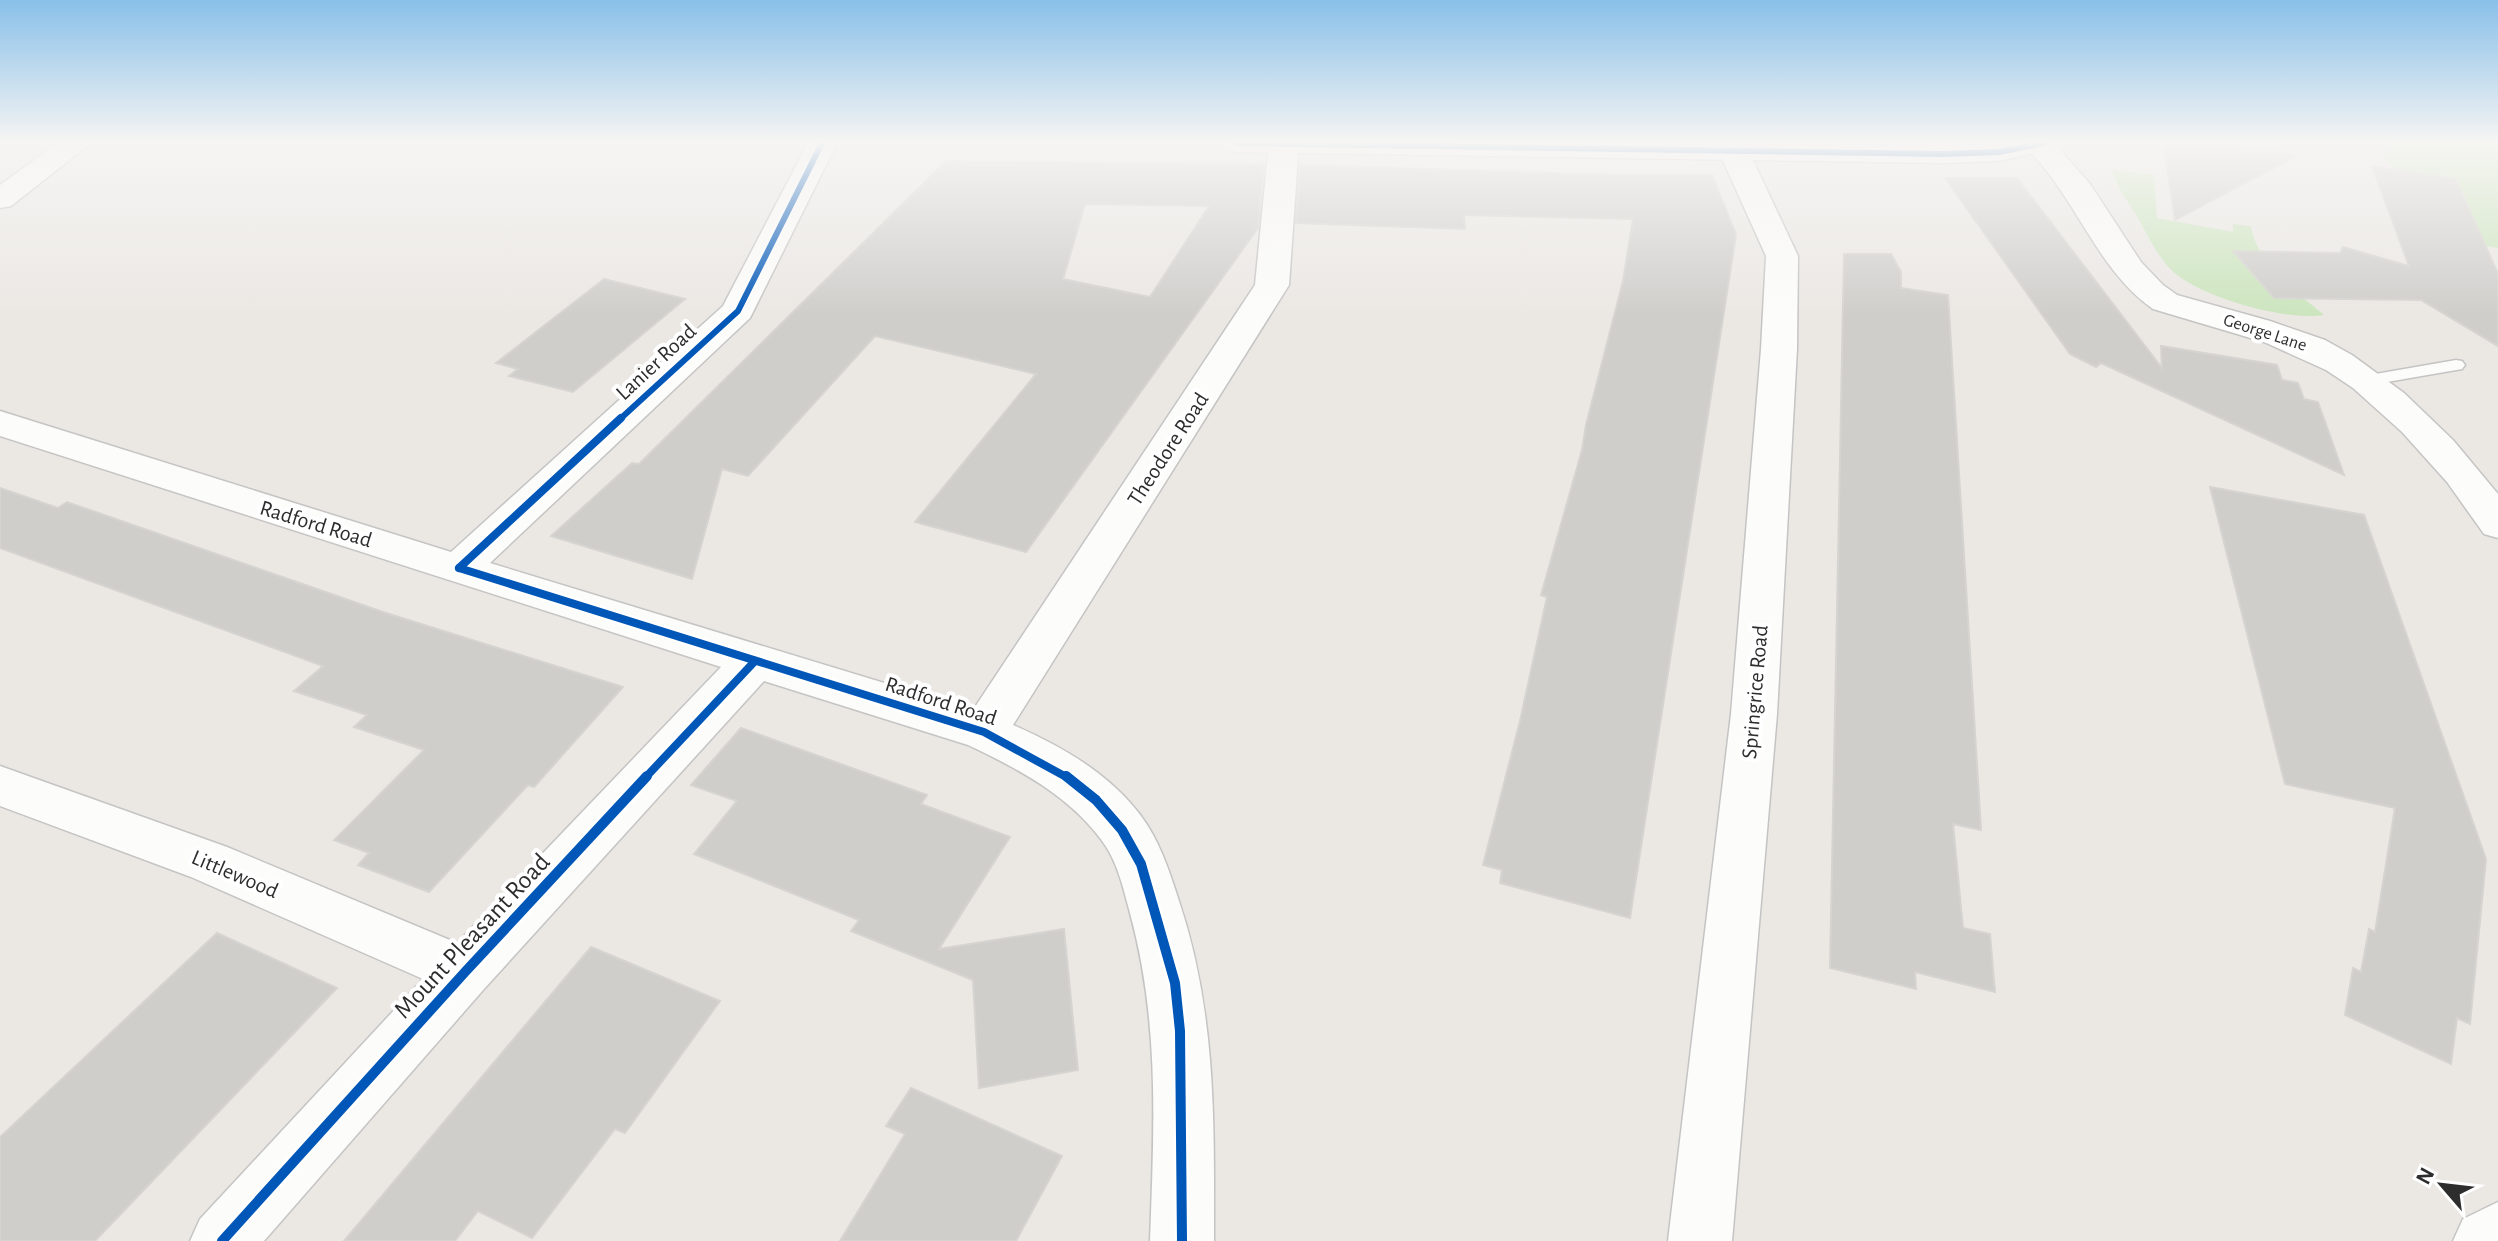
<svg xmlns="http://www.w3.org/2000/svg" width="2498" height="1241" font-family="'Alegreya Sans',sans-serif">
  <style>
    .green { fill: #cce5be }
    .building { fill: #d0cecb; stroke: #d6d4d0; stroke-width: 2; fill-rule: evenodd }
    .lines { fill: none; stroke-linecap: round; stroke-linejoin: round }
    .lane-casing { stroke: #c5c4c4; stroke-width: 3 }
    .street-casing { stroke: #c5c4c4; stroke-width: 3 }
    .secondary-casing { stroke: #c5c4c4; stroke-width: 3 }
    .lane { fill: #fcfcfb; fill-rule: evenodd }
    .street { fill: #fcfcfb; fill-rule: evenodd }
    .secondary { fill: #fcfcfb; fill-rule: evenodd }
    .cycleway-far2-casing { stroke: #fff; stroke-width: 10 }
    .cycleway-far1-casing { stroke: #fff; stroke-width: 13 }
    .cycleway-casing { stroke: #fff; stroke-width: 15 }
    .cycleway-far2 { stroke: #0057b8; stroke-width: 6 }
    .cycleway-far1 { stroke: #0057b8; stroke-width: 8 }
    .cycleway { stroke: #0057b8; stroke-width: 10 }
    .labels { text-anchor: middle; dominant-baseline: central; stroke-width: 8; stroke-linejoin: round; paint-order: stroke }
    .far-street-label { font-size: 18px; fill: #2d2d2d; stroke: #fff }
    .street-label { font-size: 22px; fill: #2d2d2d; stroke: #fff }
    .near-street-label { font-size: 26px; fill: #2d2d2d; stroke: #fff }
  </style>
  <rect width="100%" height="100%" fill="#ebe8e4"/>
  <g class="green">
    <path d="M 2386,143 L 2498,143 L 2498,248 L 2486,246 L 2381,156 Z"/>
    <path d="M 2112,170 L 2154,175 L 2157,218 L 2233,232 L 2233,224 L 2251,226 C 2256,263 2297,292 2324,315 C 2286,321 2208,299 2177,275 C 2158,260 2147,233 2135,213 C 2127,200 2115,185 2112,170 Z"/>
  </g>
  <g class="building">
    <path d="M 2163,143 L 2220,143 L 2298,155 L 2175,220 Z"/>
    <path d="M 946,161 L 1264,164 L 1258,228 L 1026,552 L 915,522 L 1036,374 L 875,336 L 748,476 L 722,469 L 692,579 L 551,536 L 632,463 L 639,464 ZM 1085,204 L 1209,206 L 1150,297 L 1063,279 Z"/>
    <path d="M 1300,165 L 1620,175 L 1712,175 L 1736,234 L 1630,918 L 1500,883 L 1502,870 L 1483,865 L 1520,721 L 1547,597 L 1541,595 L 1582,450 L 1586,425 L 1623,281 L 1633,219 L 1464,215 L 1465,229 L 1296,223 Z"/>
    <path d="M 2372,166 L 2456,179 L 2498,274 L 2498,346 L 2421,300 L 2274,298 L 2233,251 L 2340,253 L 2343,247 L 2409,266 Z"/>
    <path d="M 1945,178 L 2017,178 L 2162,368 L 2161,346 L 2277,365 L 2282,380 L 2298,383 L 2304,399 L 2318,402 L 2344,475 L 2101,363 L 2096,367 L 2070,354 Z"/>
    <path d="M 1844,254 L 1891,254 L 1901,272 L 1901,288 L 1948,295 L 1981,830 L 1953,824 L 1963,928 L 1990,934 L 1995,992 L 1915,972 L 1916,989 L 1830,968 Z"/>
    <path d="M 604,279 L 685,299 L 573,392 L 509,376 L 518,369 L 496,363 Z"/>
    <path d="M 2210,487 L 2364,515 L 2486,859 L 2470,1024 L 2457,1018 L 2451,1064 L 2345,1015 L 2353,968 L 2361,972 L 2369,929 L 2375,932 L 2395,808 L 2285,784 Z"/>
    <path d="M 0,488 L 58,508 L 67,502 L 383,612 L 623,687 L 534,787 L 528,785 L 429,892 L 358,865 L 369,853 L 334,840 L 424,750 L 354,727 L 367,715 L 294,691 L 323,666 L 0,548 Z"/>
    <path d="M 741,728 L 927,795 L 921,804 L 1010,837 L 939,949 L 1064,929 L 1078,1070 L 979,1088 L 973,980 L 851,931 L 859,920 L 694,854 L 737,801 L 691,785 Z"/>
    <path d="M 217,933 L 337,988 L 95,1241 L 0,1241 L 0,1137 Z"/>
    <path d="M 591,947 L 720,1001 L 625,1133 L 615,1129 L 532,1238 L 478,1211 L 455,1241 L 344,1241 Z"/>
    <path d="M 911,1088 L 1062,1156 L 1016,1241 L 840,1241 L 905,1134 L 886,1126 Z"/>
  </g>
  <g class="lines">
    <g class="lane-casing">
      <path id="lane" d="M 2456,360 L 2462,361 L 2465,365 L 2462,369 L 2364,386 L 2355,381 L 2364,376 Z"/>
    </g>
    <g class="street-casing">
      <g id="street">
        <path d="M 58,143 L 91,143 L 11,206 L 0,208 L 0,185 Z"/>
        <path d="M 808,143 L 837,143 L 750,318 L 490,563 L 973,710 L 1255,285 L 1269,143 L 1299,143 L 1289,285 L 1013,725 C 1061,746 1109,773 1141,816 C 1159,840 1169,870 1178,898 C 1217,1013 1214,1122 1214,1241 L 1150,1241 C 1154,1128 1160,1023 1130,913 C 1124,891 1118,864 1105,845 C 1072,797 1019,769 968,745 L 764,681 L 484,989 L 264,1241 L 190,1241 L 200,1219 L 423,979 L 191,877 L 0,806 L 0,766 L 227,847 L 457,943 L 721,667 L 0,436 L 0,411 L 451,552 L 723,306 Z"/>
        <path d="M 1734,143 L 1744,146 L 1749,152 L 1798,256 L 1797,349 L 1777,714 L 1732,1241 L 1668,1241 L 1731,714 L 1761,349 L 1766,256 L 1719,152 L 1724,146 Z"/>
        <path d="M 2026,143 L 2056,145 L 2090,184 L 2141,262 L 2163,285 L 2177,295 L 2270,321 L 2325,340 L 2352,355 L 2404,393 L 2453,440 L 2498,494 L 2498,538 L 2484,534 L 2447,482 L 2402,432 L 2353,388 L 2326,370 L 2264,342 L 2153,309 C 2097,270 2077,199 2029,151 Z"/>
        <path d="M 2498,1202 L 2498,1241 L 2453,1241 L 2463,1219 Z"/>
      </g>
    </g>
    <g class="secondary-casing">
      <path id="secondary" d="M 1221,143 L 1943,145 L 2059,143 L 2054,149 L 1999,161 L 1943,163 L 1236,152 L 1226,149 Z"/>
    </g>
    <use href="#lane" class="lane"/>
    <use href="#street" class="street"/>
    <use href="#secondary" class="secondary"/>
    <g class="cycleway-far2-casing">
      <g id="cycleway-far2">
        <path d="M 1236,143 L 1943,154 L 1999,152 L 2044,143"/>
        <path d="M 619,420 L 738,311 L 822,143"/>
      </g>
    </g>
    <g class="cycleway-far1-casing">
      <g id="cycleway-far1">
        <path d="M 459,568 L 984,732 L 1068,778"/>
        <path d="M 459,568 L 621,418"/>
        <path d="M 645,778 L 755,661"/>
      </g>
    </g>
    <g class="cycleway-casing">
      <g id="cycleway">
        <path d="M 1066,776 L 1096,800 L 1122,830 L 1141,864 L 1175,983 L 1180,1031 L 1182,1241"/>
        <path d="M 222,1241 L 465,972 L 647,776"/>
      </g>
    </g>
    <use href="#cycleway-far2" class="cycleway-far2"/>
    <use href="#cycleway-far1" class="cycleway-far1"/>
    <use href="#cycleway" class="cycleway"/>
  </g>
  <linearGradient id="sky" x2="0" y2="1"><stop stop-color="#89c0e9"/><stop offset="0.45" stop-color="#f6f5f3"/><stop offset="1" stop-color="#f6f5f3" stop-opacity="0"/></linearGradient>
  <rect width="2498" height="316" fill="url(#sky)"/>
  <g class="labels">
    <g class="far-street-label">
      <text transform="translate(2265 333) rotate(18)">George Lane</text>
    </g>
    <g class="street-label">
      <text transform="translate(656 362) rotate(-43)">Lanier Road</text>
      <text transform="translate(1168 449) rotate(-57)">Theodore Road</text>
      <text transform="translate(316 524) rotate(17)">Radford Road</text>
      <text transform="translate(1755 692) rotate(-85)">Springrice Road</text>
      <text transform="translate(941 701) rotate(18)">Radford Road</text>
      <text transform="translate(235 874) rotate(23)">Littlewood</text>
    </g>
    <g class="near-street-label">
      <text transform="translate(472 936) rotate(-47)">Mount Pleasant Road</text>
    </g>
  </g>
  <g transform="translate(2442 1185) rotate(298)" stroke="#ffffff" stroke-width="6" paint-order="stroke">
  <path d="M0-6L14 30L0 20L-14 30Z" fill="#2d2d2d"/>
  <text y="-12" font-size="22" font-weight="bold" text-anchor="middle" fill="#2d2d2d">N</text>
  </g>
</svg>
